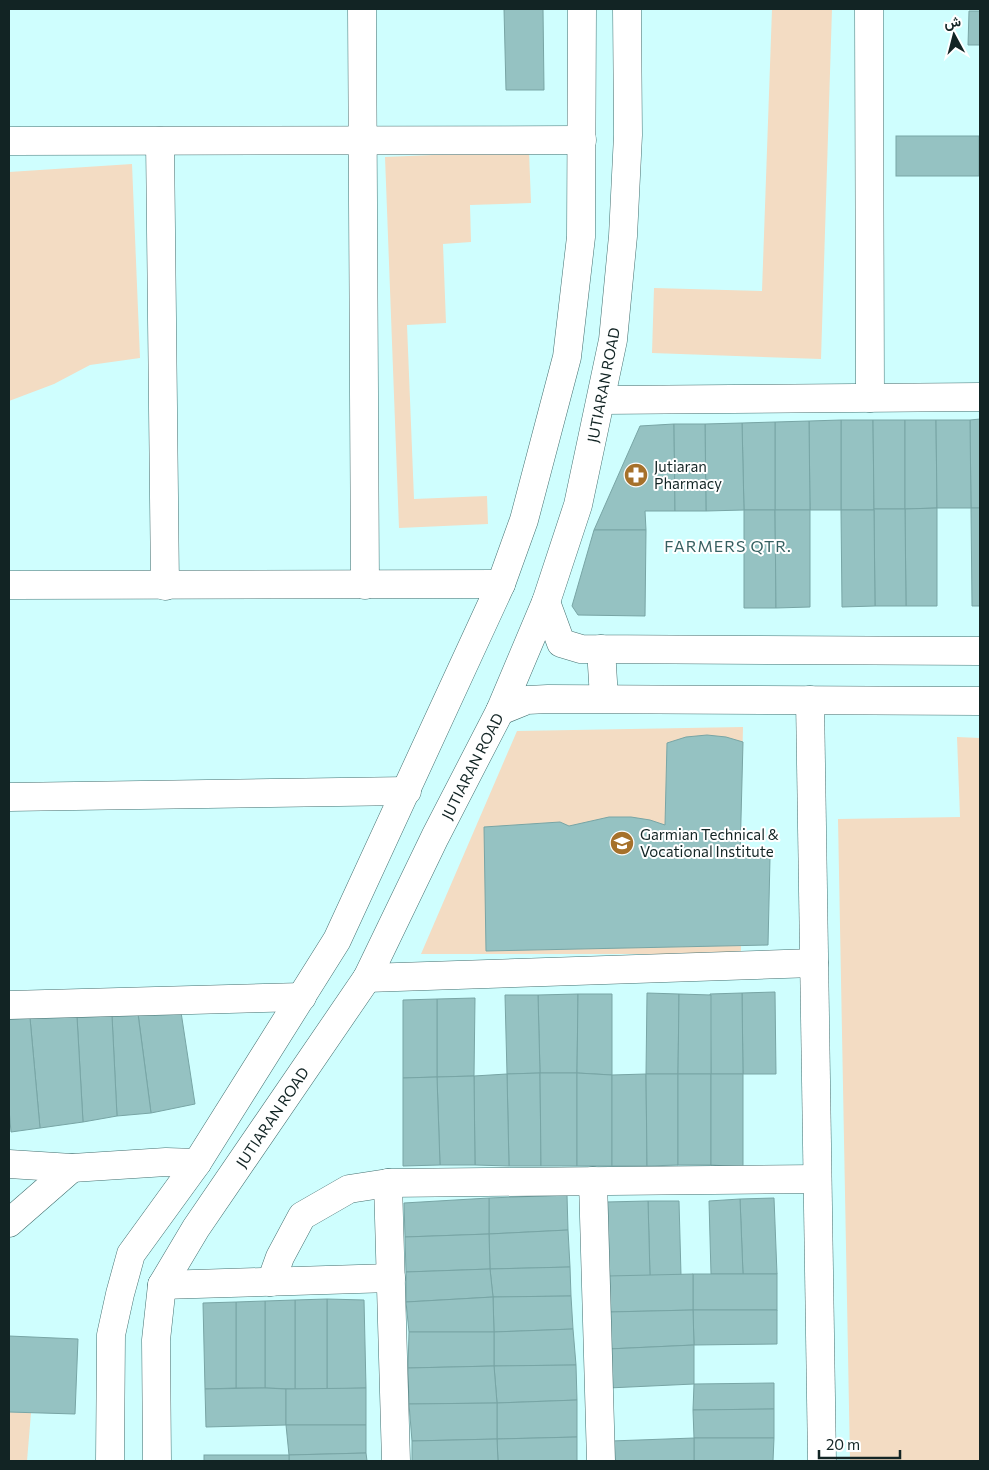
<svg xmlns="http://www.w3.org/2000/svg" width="989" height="1470" font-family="Commissioner,Vazirmatn,sans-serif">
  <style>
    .green { fill: #f3dcc3 }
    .building { fill: #95c2c2; stroke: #78a5a5 }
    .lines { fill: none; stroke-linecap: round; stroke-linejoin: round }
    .minor-casing { stroke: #457070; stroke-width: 29 }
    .tertiary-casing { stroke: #457070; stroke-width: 29 }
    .secondary-casing { stroke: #457070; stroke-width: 29 }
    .minor { stroke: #fff; stroke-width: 28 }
    .tertiary { stroke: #fff; stroke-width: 28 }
    .secondary { stroke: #fff; stroke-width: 28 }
    .labels { text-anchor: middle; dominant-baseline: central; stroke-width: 4; stroke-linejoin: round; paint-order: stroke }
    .street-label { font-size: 15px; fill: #122424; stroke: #fff }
    .poi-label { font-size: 15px; fill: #122424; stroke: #fff; text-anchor: start }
    .neighbourhood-label { font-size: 16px; letter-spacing: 1px; fill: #366061; stroke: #fff }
  </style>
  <rect width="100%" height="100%" fill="#cffefe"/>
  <g class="green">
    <path d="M 772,9 L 832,9 L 821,359 L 652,353 L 654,288 L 762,291 Z"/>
    <path d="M 529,151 L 531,203 L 470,205 L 471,242 L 443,244 L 446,323 L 407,325 L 414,499 L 487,496 L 488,524 L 399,528 L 385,157 Z"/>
    <path d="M 132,164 L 140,358 L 90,365 L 54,384 L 9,401 L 9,172 Z"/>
    <path d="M 743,727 L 740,857 L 741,954 L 421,954 L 517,731 Z"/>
    <path d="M 957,737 L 980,738 L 980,1461 L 850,1461 L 838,819 L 960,817 Z"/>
    <path d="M 9,1412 L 31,1413 L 27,1461 L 9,1461 Z"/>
  </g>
  <g class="building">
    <path d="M 504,9 L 543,9 L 544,90 L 506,90 Z"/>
    <path d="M 969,11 L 980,11 L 980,45 L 968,45 Z"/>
    <rect x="896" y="136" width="83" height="40"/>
    <path d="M 980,419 L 980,508 L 971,508 L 970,420 Z"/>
    <path d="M 841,420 L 873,420 L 874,510 L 841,510 Z"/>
    <path d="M 841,420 L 841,510 L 810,510 L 809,421 Z"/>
    <path d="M 873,420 L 905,420 L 905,509 L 874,509 Z"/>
    <path d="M 905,420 L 936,420 L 937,508 L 905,509 Z"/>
    <path d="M 936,420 L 970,420 L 971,508 L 937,508 Z"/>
    <path d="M 809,421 L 810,510 L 775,510 L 775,422 Z"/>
    <path d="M 775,422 L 775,510 L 744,510 L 742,423 Z"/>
    <path d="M 742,423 L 744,510 L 706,511 L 705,424 Z"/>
    <path d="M 674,424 L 675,511 L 645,511 L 646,530 L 594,530 L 640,426 Z"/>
    <path d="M 674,424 L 705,424 L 706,511 L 675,511 Z"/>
    <path d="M 937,508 L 937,606 L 906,606 L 905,509 Z"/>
    <path d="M 971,508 L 980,508 L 980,606 L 972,606 Z"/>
    <path d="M 874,509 L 905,509 L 906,606 L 875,606 Z"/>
    <path d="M 744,510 L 775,510 L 776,608 L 744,608 Z"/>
    <path d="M 775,510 L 810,510 L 810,607 L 776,608 Z"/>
    <path d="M 841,510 L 874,510 L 875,606 L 842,607 Z"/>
    <path d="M 594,530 L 646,530 L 645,616 L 578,615 L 572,606 Z"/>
    <path d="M 707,735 L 726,737 L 743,742 L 740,857 L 770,858 L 768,945 L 486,951 L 484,827 L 560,822 L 569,826 L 609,817 L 631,817 L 650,820 L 665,825 L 667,743 L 686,737 Z"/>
    <path d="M 775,992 L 776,1074 L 743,1074 L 742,993 Z"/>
    <path d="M 647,993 L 679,994 L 678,1074 L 646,1074 Z"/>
    <path d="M 742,993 L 743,1074 L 711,1074 L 710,994 Z"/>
    <path d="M 578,994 L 577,1073 L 540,1073 L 538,995 Z"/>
    <path d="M 578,994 L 612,994 L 612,1075 L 577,1073 Z"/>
    <path d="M 679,994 L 711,995 L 711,1074 L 678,1074 Z"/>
    <path d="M 505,995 L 538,995 L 540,1073 L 507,1074 Z"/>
    <path d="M 475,998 L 474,1076 L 437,1077 L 437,999 Z"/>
    <path d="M 437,999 L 437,1077 L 403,1078 L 403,1000 Z"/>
    <path d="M 181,1012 L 195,1104 L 151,1113 L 138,1013 Z"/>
    <path d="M 138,1014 L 151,1113 L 117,1116 L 112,1016 Z"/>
    <path d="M 112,1016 L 117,1116 L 83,1122 L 77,1017 Z"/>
    <path d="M 77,1017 L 83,1122 L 40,1128 L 30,1018 Z"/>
    <path d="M 30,1018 L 40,1128 L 11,1132 L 9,1109 L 9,1019 Z"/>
    <path d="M 540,1073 L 541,1166 L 509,1166 L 507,1074 Z"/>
    <path d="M 540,1073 L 577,1073 L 577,1166 L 541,1166 Z"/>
    <path d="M 577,1073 L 612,1075 L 612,1166 L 577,1166 Z"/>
    <path d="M 507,1074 L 509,1166 L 475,1165 L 474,1076 Z"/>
    <path d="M 646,1074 L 647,1166 L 612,1166 L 612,1075 Z"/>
    <path d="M 646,1074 L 678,1074 L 678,1165 L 647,1166 Z"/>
    <rect x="678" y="1074" width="33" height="91"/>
    <path d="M 711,1074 L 743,1074 L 743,1167 L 711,1165 Z"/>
    <path d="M 474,1076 L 475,1165 L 440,1165 L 437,1077 Z"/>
    <path d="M 437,1077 L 440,1165 L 403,1166 L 403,1078 Z"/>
    <path d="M 567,1195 L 568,1230 L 489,1234 L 489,1198 Z"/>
    <path d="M 489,1198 L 489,1234 L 405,1237 L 404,1203 Z"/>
    <path d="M 774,1198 L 777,1274 L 743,1274 L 740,1199 Z"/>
    <path d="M 740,1199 L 743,1274 L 711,1274 L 709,1201 Z"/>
    <path d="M 648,1201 L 679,1201 L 681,1275 L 650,1276 Z"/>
    <path d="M 648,1201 L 650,1276 L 610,1278 L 608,1276 L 606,1202 Z"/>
    <path d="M 568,1230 L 570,1267 L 490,1269 L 489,1234 Z"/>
    <path d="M 489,1234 L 490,1269 L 406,1272 L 405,1237 Z"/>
    <path d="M 570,1267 L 571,1296 L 493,1297 L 490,1269 Z"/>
    <path d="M 490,1269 L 493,1297 L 406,1302 L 406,1272 Z"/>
    <rect x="693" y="1274" width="84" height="36"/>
    <path d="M 693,1274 L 693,1310 L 609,1312 L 608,1276 Z"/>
    <path d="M 571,1296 L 573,1329 L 494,1332 L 493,1297 Z"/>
    <path d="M 493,1297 L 494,1332 L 409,1332 L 406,1302 Z"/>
    <path d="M 327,1299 L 364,1300 L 366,1388 L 327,1389 Z"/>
    <path d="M 327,1299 L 327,1389 L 295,1389 L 295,1300 Z"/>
    <path d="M 295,1300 L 295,1389 L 265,1388 L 265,1301 Z"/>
    <path d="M 265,1301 L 265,1388 L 236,1388 L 236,1302 Z"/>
    <path d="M 236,1302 L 236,1388 L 205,1389 L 203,1303 Z"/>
    <path d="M 693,1310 L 777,1310 L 777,1344 L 694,1345 Z"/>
    <path d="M 693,1310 L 694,1345 L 608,1349 L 609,1312 Z"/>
    <path d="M 573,1329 L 576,1365 L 494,1366 L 494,1332 Z"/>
    <path d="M 409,1332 L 494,1332 L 494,1366 L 408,1368 Z"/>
    <path d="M 9,1336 L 78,1339 L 75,1414 L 9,1412 Z"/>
    <path d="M 694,1345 L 694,1384 L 608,1388 L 608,1349 Z"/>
    <path d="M 576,1365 L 577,1400 L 497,1403 L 494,1366 Z"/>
    <path d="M 494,1366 L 497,1403 L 409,1404 L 408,1368 Z"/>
    <path d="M 774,1383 L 774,1409 L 693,1410 L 694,1384 Z"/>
    <path d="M 265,1388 L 286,1389 L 286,1425 L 206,1427 L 205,1389 Z"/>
    <path d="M 366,1388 L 366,1425 L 286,1425 L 286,1389 Z"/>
    <path d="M 577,1400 L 577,1437 L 497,1439 L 497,1403 Z"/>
    <path d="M 497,1403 L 497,1439 L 412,1441 L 409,1404 Z"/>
    <path d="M 774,1409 L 774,1438 L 694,1438 L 693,1410 Z"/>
    <path d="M 286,1425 L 366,1425 L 366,1453 L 289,1455 Z"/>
    <path d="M 577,1437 L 577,1461 L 498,1461 L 497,1439 Z"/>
    <path d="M 694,1438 L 774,1438 L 773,1461 L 694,1461 Z"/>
    <path d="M 694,1438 L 694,1461 L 612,1461 L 611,1441 Z"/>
    <path d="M 497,1439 L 498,1461 L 412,1461 L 412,1441 Z"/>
    <path d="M 366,1453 L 367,1461 L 289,1461 L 289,1455 Z"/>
    <rect x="204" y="1455" width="85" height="6"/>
  </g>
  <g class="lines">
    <g class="minor-casing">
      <g id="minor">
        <path d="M 362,9 L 365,585"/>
        <path d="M 869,9 L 870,398"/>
        <path d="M 9,141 L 582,140"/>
        <path d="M 160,141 L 165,586"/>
        <path d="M 601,400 L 980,397"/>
        <path d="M 9,585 L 501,584"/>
        <path d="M 810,700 L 822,1461"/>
        <path d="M 9,797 L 407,791"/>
        <path d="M 367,978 L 814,963"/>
        <path d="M 9,1005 L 302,997"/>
        <path d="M 9,1164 L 72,1168 L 166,1162 L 197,1163"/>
        <path d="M 593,1181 L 601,1461"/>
        <path d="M 388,1183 L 396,1461"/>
        <path d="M 9,1223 L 72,1168"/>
        <path d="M 271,1282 L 280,1257 L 302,1216 L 349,1189 L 388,1183 L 817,1179"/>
        <path d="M 162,1285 L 391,1278"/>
      </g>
    </g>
    <g class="tertiary-casing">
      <g id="tertiary">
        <path d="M 546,602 L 561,643 L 581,649 L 980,651"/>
        <path d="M 601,649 L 604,698"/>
        <path d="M 500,711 L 527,700 L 548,699 L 980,701"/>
      </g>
    </g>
    <g class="secondary-casing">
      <g id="secondary">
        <path d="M 110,1461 L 111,1335 L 120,1294 L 131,1254 L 197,1163 L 337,940 L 501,584 L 524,520 L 567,357 L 581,237 L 582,9"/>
        <path d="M 157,1461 L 156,1340 L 162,1285 L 196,1228 L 367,978 L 435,837 L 500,711 L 546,602 L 578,505 L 613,340 L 623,236 L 628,135 L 627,9"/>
      </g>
    </g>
    <use href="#minor" class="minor"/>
    <use href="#tertiary" class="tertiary"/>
    <use href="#secondary" class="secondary"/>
  </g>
  <defs>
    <g id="pharmacy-disc" transform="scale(1.25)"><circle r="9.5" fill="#a6712b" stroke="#fff"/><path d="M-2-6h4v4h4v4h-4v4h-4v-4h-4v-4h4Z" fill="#fff"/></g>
    <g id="university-disc" transform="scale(1.25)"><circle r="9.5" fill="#a6712b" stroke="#fff"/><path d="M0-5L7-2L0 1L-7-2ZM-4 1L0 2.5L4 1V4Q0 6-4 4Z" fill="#fff"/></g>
  </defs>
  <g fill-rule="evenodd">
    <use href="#pharmacy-disc" x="636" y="475"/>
    <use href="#university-disc" x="622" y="843"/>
  </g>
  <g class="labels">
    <g class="street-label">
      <text transform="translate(603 385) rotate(-79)">JUTIARAN ROAD</text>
      <text transform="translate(472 766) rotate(-63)">JUTIARAN ROAD</text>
      <text transform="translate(272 1117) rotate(-56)">JUTIARAN ROAD</text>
    </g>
    <g class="poi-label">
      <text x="654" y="466">Jutiaran<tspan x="654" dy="17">Pharmacy</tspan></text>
      <text x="640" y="834">Garmian Technical &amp;<tspan x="640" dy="17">Vocational Institute</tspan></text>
    </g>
    <g class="neighbourhood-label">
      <text x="728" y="545">FARMERS QTR.</text>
    </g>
  </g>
  <rect width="989" height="1470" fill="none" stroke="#122424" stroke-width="20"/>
  <g transform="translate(954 35) rotate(353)" stroke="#ffffff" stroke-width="4" paint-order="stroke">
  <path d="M0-4L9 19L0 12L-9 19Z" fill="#122424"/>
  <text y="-8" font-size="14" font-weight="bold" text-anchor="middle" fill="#122424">ش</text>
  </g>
  <path d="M819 1450v8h81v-8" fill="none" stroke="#122424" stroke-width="2.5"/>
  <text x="826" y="1450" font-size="15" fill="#122424" stroke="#ffffff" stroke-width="4" paint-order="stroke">20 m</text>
</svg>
